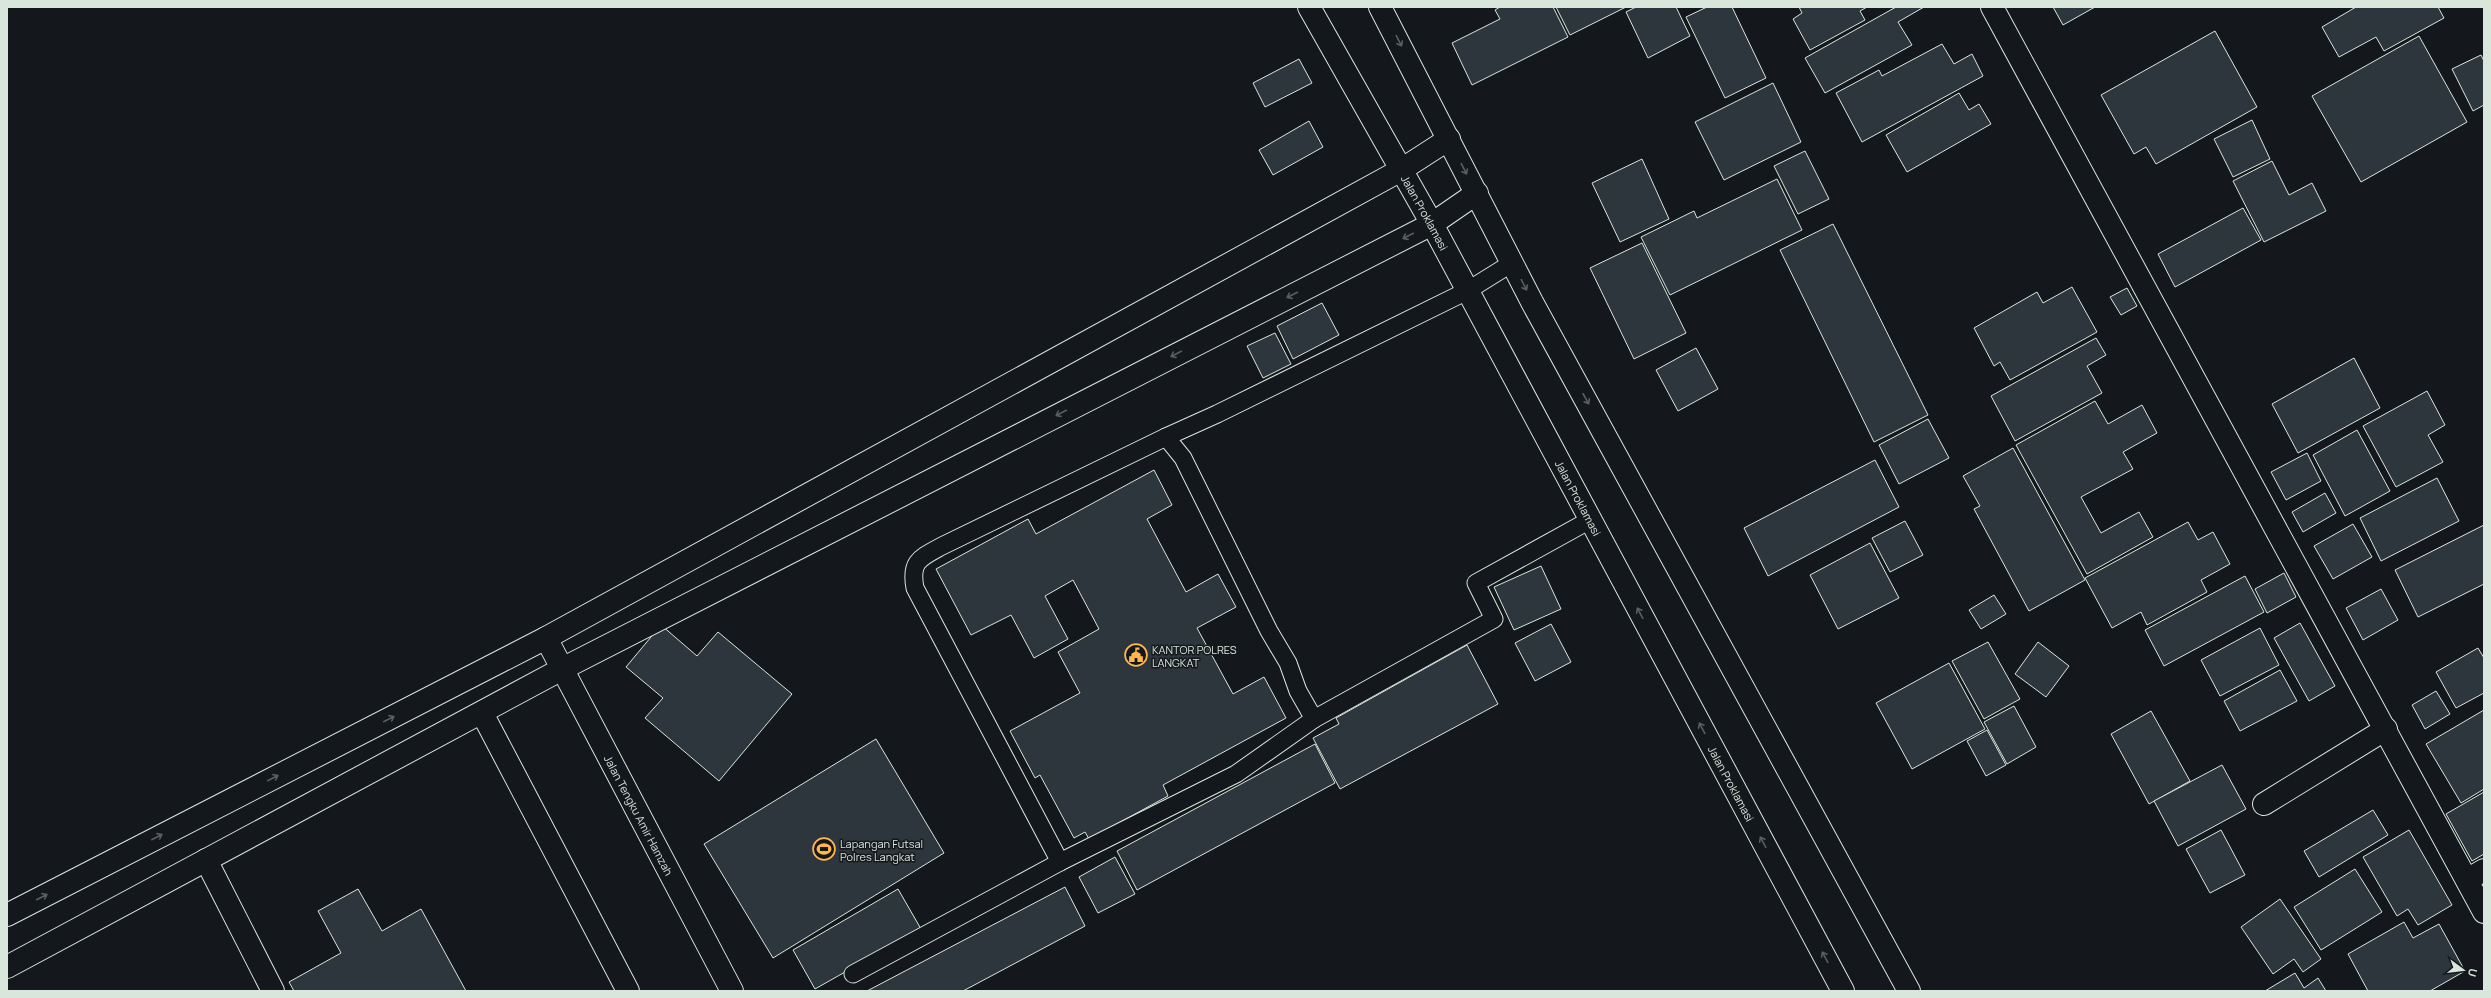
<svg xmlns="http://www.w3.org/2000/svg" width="2491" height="998" font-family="Manrope,sans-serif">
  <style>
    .building { fill: #2c363c; stroke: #d8e6dc }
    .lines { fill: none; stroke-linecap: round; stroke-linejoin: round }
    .service-casing { stroke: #d8e6dc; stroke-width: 19 }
    .minor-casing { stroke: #d8e6dc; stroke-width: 24 }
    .tertiary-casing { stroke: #d8e6dc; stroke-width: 24 }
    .service { stroke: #14181c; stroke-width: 17 }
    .minor { stroke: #14181c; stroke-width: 22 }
    .tertiary { stroke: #14181c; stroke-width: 22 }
    .oneway { stroke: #59605f }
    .labels { text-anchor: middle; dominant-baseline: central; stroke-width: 3; stroke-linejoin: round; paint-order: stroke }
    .street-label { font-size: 11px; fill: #d8e6dc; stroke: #14181c }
    .poi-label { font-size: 11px; fill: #d8e6dc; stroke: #14181c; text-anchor: start }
  </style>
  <rect width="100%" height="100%" fill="#14181c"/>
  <g class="building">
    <path d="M 1500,7 L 1553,7 L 1568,37 L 1472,85 L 1452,43 L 1500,19 L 1495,10 Z"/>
    <path d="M 1556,7 L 1626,7 L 1570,35 Z"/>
    <path d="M 1636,7 L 1676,7 L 1690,36 L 1648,58 L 1626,12 Z"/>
    <path d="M 1707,7 L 1732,7 L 1766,78 L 1725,98 L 1686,17 Z"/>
    <path d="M 1799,7 L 1867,7 L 1860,11 L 1865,20 L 1810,50 L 1793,19 L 1802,13 Z"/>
    <path d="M 1896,7 L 1924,7 L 1898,22 L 1912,45 L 1825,93 L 1805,58 Z"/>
    <path d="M 2053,7 L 2095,7 L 2063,25 Z"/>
    <path d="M 2356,7 L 2438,7 L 2444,18 L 2384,51 L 2376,37 L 2339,57 L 2322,27 Z"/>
    <path d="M 2215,31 L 2257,107 L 2156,164 L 2146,147 L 2134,154 L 2101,95 Z"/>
    <path d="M 2419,36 L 2467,122 L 2361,182 L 2312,96 Z"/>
    <path d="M 1942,44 L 1954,64 L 1972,54 L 1983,76 L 1862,142 L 1836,93 L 1879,70 L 1882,76 Z"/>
    <path d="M 2481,55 L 2484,61 L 2484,105 L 2473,111 L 2452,69 Z"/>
    <path d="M 1299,59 L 1312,83 L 1265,107 L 1253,83 Z"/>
    <path d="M 1773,83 L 1801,142 L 1724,180 L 1695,122 Z"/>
    <path d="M 1959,93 L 1969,110 L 1979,104 L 1991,124 L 1907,172 L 1886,135 Z"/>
    <path d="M 2252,120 L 2270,159 L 2233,177 L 2214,139 Z"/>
    <path d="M 1309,121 L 1323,147 L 1273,175 L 1259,150 Z"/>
    <path d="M 1805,151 L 1829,199 L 1798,214 L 1774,166 Z"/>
    <path d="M 1642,159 L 1669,219 L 1620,242 L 1592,183 Z"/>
    <path d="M 2272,161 L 2289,195 L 2312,183 L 2326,211 L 2264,242 L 2233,181 Z"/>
    <path d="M 1777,179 L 1802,230 L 1670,295 L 1641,237 L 1694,211 L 1697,218 Z"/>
    <path d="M 2243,208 L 2261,240 L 2175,287 L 2158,254 Z"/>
    <path d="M 1833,224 L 1928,415 L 1874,442 L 1780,250 Z"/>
    <path d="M 1642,243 L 1686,333 L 1634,359 L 1590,268 Z"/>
    <path d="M 2072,287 L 2097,332 L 2010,380 L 2000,362 L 1994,366 L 1974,328 L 2037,292 L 2043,303 Z"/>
    <path d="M 2127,288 L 2137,306 L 2121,315 L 2110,297 Z"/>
    <path d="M 1322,303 L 1339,335 L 1293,359 L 1277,326 Z"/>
    <path d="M 1275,333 L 1291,364 L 1263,378 L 1247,346 Z"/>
    <path d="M 2096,338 L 2106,355 L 2087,366 L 2102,393 L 2015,441 L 1991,396 Z"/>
    <path d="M 1696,348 L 1718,389 L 1678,411 L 1656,370 Z"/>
    <path d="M 2354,358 L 2380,408 L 2298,453 L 2272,404 Z"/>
    <path d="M 2427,391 L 2445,425 L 2428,435 L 2443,462 L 2396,487 L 2363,426 Z"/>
    <path d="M 2095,401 L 2108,424 L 2142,405 L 2157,433 L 2123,452 L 2133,469 L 2081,497 L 2101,533 L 2139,512 L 2153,537 L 2087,574 L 2016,445 Z"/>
    <path d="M 1928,419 L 1949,458 L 1899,484 L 1879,445 Z"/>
    <path d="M 2357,430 L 2390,491 L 2345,516 L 2313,455 Z"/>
    <path d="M 2013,448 L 2085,580 L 2029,611 L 1974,509 L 1980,506 L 1963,476 Z"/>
    <path d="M 2307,453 L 2321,481 L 2286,500 L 2271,472 Z"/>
    <path d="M 1875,460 L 1899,507 L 1768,576 L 1744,528 Z"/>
    <path d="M 1154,470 L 1172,505 L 1147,519 L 1186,592 L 1218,574 L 1236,607 L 1197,628 L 1233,694 L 1264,677 L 1286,718 L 1163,785 L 1168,796 L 1089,839 L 1085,832 L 1074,838 L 1040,775 L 1035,778 L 1010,731 L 1080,693 L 1058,652 L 1099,629 L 1073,580 L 1045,596 L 1068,639 L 1034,658 L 1011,615 L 971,635 L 936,569 L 1028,519 L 1036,534 Z"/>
    <path d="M 2437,478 L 2459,521 L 2381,561 L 2360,518 Z"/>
    <path d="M 2325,493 L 2336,513 L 2303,532 L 2292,512 Z"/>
    <path d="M 1905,521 L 1923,555 L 1890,572 L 1872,538 Z"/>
    <path d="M 2188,522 L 2198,540 L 2213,532 L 2230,564 L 2201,580 L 2207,592 L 2147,625 L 2141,612 L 2112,628 L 2085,578 Z"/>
    <path d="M 2353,524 L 2372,557 L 2333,579 L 2314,546 Z"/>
    <path d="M 2484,525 L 2484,584 L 2418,617 L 2395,570 Z"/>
    <path d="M 1870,543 L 1899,598 L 1838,629 L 1810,575 Z"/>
    <path d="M 1541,566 L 1561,609 L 1514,630 L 1494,587 Z"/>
    <path d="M 2284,573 L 2296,597 L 2267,613 L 2255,589 Z"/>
    <path d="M 2245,576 L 2264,612 L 2164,666 L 2145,630 Z"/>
    <path d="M 2381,589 L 2398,620 L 2363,640 L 2346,608 Z"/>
    <path d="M 1994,595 L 2006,614 L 1981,629 L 1969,610 Z"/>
    <path d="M 2300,623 L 2335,686 L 2309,701 L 2274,638 Z"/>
    <path d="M 1551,624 L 1571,662 L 1535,681 L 1515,643 Z"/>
    <path d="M 661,625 L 697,656 L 718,632 L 792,694 L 719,781 L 645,718 L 663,698 L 626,667 Z"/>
    <path d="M 2260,628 L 2279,665 L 2220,696 L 2201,660 Z"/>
    <path d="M 1988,642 L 2020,699 L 1984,719 L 1952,661 Z"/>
    <path d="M 2038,642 L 2069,666 L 2046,697 L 2015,674 Z"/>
    <path d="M 1467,645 L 1498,704 L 1340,789 L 1313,738 L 1339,724 L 1336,718 Z"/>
    <path d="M 2478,648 L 2484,658 L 2484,693 L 2456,708 L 2436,672 Z"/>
    <path d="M 1949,663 L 1985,729 L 1912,769 L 1876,703 Z"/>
    <path d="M 2280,670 L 2297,701 L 2240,731 L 2224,701 Z"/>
    <path d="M 2436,691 L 2450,714 L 2425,729 L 2412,705 Z"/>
    <path d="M 2014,706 L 2036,747 L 2007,764 L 1984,722 Z"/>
    <path d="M 2484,710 L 2484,789 L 2461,803 L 2426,744 Z"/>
    <path d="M 2151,711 L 2190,781 L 2149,804 L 2111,734 Z"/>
    <path d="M 1987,730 L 2006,765 L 1986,776 L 1967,741 Z"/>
    <path d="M 876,739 L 944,853 L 773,958 L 704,844 Z"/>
    <path d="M 1315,744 L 1335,783 L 1137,890 L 1117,851 Z"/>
    <path d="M 2222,765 L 2246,809 L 2178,846 L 2154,801 Z"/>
    <path d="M 2484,792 L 2484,854 L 2472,861 L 2446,814 Z"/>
    <path d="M 2373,810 L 2388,835 L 2319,877 L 2304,851 Z"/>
    <path d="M 2221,830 L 2245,875 L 2210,893 L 2186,849 Z"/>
    <path d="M 2409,830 L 2452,905 L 2418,925 L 2408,909 L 2397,916 L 2363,857 Z"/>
    <path d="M 1115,857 L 1135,894 L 1098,913 L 1079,877 Z"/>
    <path d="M 2355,869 L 2382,912 L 2321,950 L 2294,907 Z"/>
    <path d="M 1065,887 L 1085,926 L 963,991 L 867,991 Z"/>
    <path d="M 358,889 L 382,931 L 421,909 L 466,991 L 294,991 L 289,982 L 341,953 L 318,911 Z"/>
    <path d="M 898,889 L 921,929 L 815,989 L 793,950 Z"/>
    <path d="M 2280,899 L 2321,959 L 2303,972 L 2294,959 L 2273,974 L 2241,927 Z"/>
    <path d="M 2404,922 L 2413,938 L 2439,924 L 2465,971 L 2430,991 L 2368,991 L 2348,954 Z"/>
    <path d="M 2295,973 L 2304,988 L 2318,978 L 2326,991 L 2265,991 Z"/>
  </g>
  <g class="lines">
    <g class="service-casing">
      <g id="service">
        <path d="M 1314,719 L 1494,619 L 1476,583 L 1590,520"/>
        <path d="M 1060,862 L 915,588 C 910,561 920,558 942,546 L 1166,437"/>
        <path d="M 853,974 L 1060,862 L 1236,774 L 1314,719 L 1298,691 L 1288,663 L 1269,631 L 1183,458 L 1166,437 L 1217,414 L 1467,291 L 1512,263"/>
      </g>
    </g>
    <g class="minor-casing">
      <g id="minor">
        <path d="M 1992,7 L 2484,912"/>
        <path id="s1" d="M 546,638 L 732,991"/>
        <path d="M 482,713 L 628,991"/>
        <path d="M 2264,804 L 2386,729"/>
        <path d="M 206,860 L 273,991"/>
        <path d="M 2467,880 L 2484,870"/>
        <path d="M 7,915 L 546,638 L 1401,170 L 1449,139"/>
        <path d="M 7,967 L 562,669 L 1432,224 L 1477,193"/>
      </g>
    </g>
    <g class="tertiary-casing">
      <g id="tertiary">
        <path id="s2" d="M 1309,7 L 1432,224 L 1843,991"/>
        <path d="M 1380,7 L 1532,302 L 1909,991"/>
      </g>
    </g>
    <use href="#service" class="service"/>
    <use href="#minor" class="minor"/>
    <use href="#tertiary" class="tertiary"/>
  </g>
  <defs><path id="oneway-shaft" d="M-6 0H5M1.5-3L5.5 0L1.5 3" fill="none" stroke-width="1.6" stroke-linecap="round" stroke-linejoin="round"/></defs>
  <g class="oneway">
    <use href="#oneway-shaft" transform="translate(1399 41) rotate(63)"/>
    <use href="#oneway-shaft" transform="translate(1464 169) rotate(63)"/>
    <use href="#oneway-shaft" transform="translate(1408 236) rotate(153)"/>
    <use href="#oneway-shaft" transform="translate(1524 285) rotate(63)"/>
    <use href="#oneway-shaft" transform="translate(1292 295) rotate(153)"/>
    <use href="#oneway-shaft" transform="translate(1176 354) rotate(153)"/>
    <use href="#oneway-shaft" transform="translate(1586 399) rotate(61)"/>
    <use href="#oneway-shaft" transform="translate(1061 413) rotate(153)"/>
    <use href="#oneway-shaft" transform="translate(1640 613) rotate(-118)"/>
    <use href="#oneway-shaft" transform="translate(389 719) rotate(-27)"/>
    <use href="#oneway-shaft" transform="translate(1702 728) rotate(-118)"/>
    <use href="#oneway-shaft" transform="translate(273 778) rotate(-27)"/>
    <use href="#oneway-shaft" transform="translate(157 837) rotate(-27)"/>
    <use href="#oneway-shaft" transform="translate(1763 842) rotate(-118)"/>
    <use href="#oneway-shaft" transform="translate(42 897) rotate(-27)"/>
    <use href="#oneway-shaft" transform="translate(1825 957) rotate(-118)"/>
  </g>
  <defs>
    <g id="civic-ring" transform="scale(1.15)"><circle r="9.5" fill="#14181c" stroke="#ffb74d" stroke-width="1.5"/><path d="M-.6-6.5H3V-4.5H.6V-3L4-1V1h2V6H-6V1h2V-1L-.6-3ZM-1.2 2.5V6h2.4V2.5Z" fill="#ffb74d"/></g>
    <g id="stadium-ring" transform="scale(1.15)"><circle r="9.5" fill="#14181c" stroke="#ffb74d" stroke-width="1.5"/><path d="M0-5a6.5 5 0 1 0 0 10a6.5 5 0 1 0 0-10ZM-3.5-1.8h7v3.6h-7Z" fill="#ffb74d"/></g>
  </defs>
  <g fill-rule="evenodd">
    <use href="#civic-ring" x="1136" y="655"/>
    <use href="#stadium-ring" x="824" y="849"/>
  </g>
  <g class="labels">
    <g class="street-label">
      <text stroke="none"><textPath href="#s2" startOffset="236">Jalan Proklamasi</textPath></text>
      <text stroke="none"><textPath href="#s2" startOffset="560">Jalan Proklamasi</textPath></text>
      <text stroke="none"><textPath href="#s2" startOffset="884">Jalan Proklamasi</textPath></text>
      <text stroke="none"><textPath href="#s1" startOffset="200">Jalan Tengku Amir Hamzah</textPath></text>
    </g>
    <g class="poi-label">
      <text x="1152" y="649">KANTOR POLRES<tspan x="1152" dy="13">LANGKAT</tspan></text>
      <text x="840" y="843">Lapangan Futsal<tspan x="840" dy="13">Polres Langkat</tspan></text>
    </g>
  </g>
  <rect width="2491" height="998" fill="none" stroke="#d8e6dc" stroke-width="16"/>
  <g transform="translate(2463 970) rotate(105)" stroke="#14181c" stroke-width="3" paint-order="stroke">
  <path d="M0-3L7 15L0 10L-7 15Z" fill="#d8e6dc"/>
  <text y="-6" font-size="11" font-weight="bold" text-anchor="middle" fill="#d8e6dc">U</text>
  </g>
</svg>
